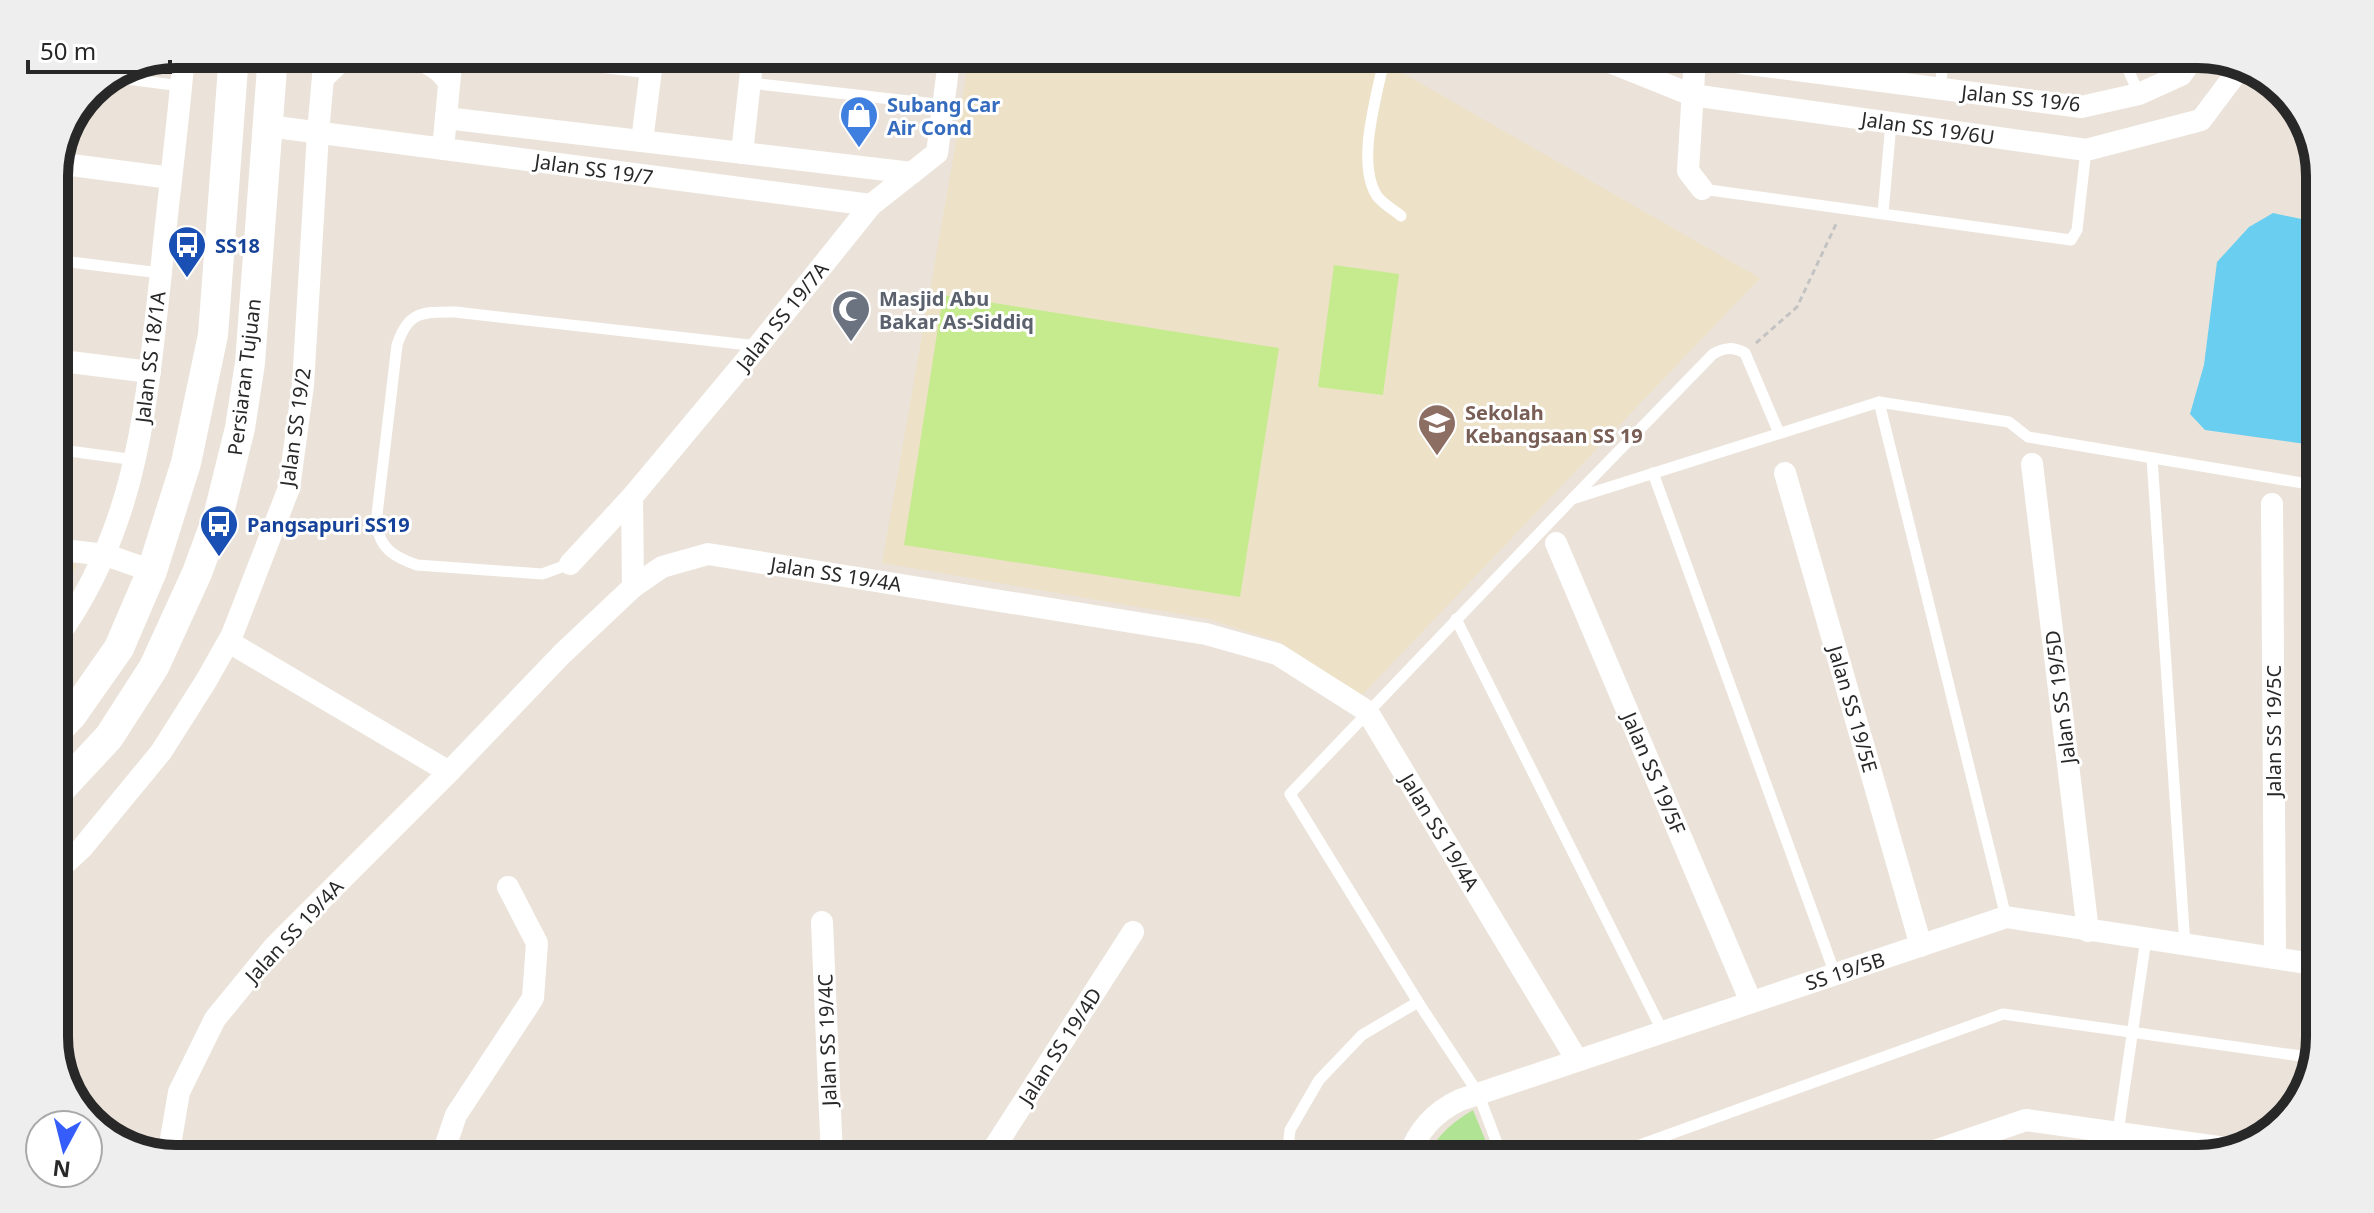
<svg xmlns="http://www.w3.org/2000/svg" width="2374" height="1213" font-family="'Noto Sans',sans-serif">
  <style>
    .education { fill: #ede1c8 }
    .green { fill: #b0e394 }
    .pitch { fill: #c6eb8f }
    .water { fill: #69cef0 }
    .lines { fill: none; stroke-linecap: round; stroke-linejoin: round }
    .path { stroke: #c3c3c3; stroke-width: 3; stroke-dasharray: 6 4; stroke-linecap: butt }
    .lane { stroke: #fff; stroke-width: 11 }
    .street { stroke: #fff; stroke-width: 22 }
    .secondary { stroke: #fff; stroke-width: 30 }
    .labels { text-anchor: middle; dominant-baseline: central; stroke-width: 6; stroke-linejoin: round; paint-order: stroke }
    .street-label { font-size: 20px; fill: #282828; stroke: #fff }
    .shop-label { font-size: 20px; font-weight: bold; fill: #366cbe; stroke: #fff; text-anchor: start }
    .transit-label { font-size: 20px; font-weight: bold; fill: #164399; stroke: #fff; text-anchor: start }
    .worship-label { font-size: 20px; font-weight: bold; fill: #5b616d; stroke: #fff; text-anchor: start }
    .education-label { font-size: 20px; font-weight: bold; fill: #785e54; stroke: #fff; text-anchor: start }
    .rim { fill: none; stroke: #282828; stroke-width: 10 }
  </style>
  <rect width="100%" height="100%" fill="#ebe3d9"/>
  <g class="education">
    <path d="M 969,54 L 1271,54 L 1394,68 L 1760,278 L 1361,696 L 1280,642 L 1208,619 L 882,563 L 953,159 Z"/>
    <path d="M 54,562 L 77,564 L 54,615 Z"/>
  </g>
  <path class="green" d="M 1473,1110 L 1493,1159 L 1427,1159 C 1436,1135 1452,1123 1473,1110 Z"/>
  <g class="pitch">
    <path d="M 1334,265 L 1399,274 L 1383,395 L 1318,387 Z"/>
    <path d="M 943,295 L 1279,348 L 1240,597 L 904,545 Z"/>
  </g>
  <path class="water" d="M 2273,213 L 2320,223 L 2320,446 L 2205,430 L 2190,414 L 2204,365 L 2217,262 L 2249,227 Z"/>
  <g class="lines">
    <path class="path" d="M 1756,343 L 1797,307 L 1837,222"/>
    <g class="lane">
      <path d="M 489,54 L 650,73"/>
      <path d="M 2121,54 L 2139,94"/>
      <path d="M 1385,55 C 1378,93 1355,162 1377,196 C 1383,204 1394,210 1401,216"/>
      <path d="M 119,78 L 181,86"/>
      <path d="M 327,82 L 346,64 C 371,57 415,58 435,75 C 440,79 444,85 447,90"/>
      <path d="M 750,83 L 944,105"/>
      <path d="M 1940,89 L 1944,54"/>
      <path d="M 1702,189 L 2071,240 L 2077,230 L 2086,150"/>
      <path d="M 1883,213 L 1891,123"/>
      <path d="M 54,260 L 160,273"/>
      <path d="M 1879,402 L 2006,917"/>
      <path d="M 54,449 L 136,460"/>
      <path d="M 2152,458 L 2185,945"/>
      <path d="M 1653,473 L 1835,974"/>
      <path d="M 1573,498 L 1713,354 C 1725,347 1733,347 1745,353 L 1779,433"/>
      <path d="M 570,564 L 542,574 L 417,565 C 394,557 380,549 376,523 L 397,345 C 408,311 422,312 455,312 L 758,346"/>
      <path d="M 1456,619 L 1663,1032"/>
      <path d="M 2118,1132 L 2146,939"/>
      <path d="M 1287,1159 L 1290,1130 L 1319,1080 L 1362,1035 L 1418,1002"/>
      <path d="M 1503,1159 L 1478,1093 L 1418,1002 L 1290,794 L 1572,499 L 1879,402 L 2009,422 L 2028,437 L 2320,486"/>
      <path d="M 1601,1159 L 2003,1014 L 2315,1058"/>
    </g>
    <g class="street">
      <path d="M 1337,54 L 1370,58 L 1385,54"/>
      <path d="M 1590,54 L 1692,95 L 2086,150 L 2201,120 L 2243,64"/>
      <path d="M 1689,54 L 1742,63 L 2081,107 L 2139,94 L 2181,75 L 2196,54"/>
      <path d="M 1695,57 L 1688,171 L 1702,189"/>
      <path d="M 446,118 L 912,173"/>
      <path d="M 268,126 L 871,205"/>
      <path d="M 642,141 L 653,54"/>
      <path d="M 443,149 L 452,54"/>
      <path d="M 742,153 L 753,54"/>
      <path d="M 56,163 L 171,178"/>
      <path d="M 54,360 L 150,372"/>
      <path d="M 2032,464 L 2088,931"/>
      <path d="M 1785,473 L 1921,946"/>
      <path d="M 632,497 L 633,587"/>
      <path d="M 2272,504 L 2275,958"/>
      <path d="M 1556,543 L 1751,1002"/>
      <path d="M 54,549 L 106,555 L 152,571"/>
      <path d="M 570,564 L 632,497 L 758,346 L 871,205 L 937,153 L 950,54"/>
      <path d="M 54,642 C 138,528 146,407 161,272 C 168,200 178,127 184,54"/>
      <path d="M 229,642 L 449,772"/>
      <path d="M 54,874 L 82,848 L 161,752 L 206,681 L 232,635 L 289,488 L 303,385 L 318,133 L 325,54"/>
      <path d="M 822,922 L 832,1159"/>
      <path d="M 168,1157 L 179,1092 L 215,1019 L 274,947 L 449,772 L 562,654 L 633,587 L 662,567 L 708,554 L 1206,634 L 1277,654 L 1367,711 L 1577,1060"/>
      <path d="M 441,1159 L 456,1115 L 533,998 L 537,943 L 508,887"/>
      <path d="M 858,1159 L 883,1159"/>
      <path d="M 987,1159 L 1133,932"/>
      <path d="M 1408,1159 C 1417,1131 1434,1112 1460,1100 L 2006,917 L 2320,965"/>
      <path d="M 1911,1159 L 2026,1120 L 2233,1149"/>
      <path d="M 2157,1159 L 2160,1139"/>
    </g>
    <g class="secondary">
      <path d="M 54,734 L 72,715 L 119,648 L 152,571 L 186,463 L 213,335 L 234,54"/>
      <path d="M 54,796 L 109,737 L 154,667 L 197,573 L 219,513 L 240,428 L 250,363 L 273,54"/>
    </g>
  </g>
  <defs>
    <g id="shop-pin" transform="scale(2)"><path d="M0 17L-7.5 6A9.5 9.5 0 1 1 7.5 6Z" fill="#3f7fe0" stroke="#fff"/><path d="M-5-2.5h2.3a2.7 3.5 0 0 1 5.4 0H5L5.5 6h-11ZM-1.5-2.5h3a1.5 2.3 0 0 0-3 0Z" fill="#fff"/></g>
    <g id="bus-pin" transform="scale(2)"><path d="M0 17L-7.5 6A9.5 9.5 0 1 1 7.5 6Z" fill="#1a4fb4" stroke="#fff"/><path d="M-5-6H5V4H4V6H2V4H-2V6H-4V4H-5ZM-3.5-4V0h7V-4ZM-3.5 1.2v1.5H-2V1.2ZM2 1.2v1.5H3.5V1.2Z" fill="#fff"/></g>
    <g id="mosque-pin" transform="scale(2)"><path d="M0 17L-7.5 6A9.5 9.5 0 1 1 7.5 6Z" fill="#6b7280" stroke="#fff"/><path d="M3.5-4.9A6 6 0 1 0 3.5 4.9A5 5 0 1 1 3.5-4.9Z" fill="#fff"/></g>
    <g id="school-pin" transform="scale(2)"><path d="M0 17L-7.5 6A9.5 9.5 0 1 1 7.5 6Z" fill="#8d6e63" stroke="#fff"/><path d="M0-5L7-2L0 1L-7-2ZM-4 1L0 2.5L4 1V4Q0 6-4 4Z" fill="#fff"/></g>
  </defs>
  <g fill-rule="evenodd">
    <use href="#shop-pin" x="859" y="115"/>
    <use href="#bus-pin" x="187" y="245"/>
    <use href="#mosque-pin" x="851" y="309"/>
    <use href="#school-pin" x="1437" y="423"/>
    <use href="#bus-pin" x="219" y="524"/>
  </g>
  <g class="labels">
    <g class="street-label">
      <text transform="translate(2021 98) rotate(6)">Jalan SS 19/6</text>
      <text transform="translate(1928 128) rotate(8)">Jalan SS 19/6U</text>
      <text transform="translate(594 169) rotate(8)">Jalan SS 19/7</text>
      <text transform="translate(782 316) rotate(-51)">Jalan SS 19/7A</text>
      <text transform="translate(150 357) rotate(-83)">Jalan SS 18/1A</text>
      <text transform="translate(244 377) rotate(-83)">Persiaran Tujuan</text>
      <text transform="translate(295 427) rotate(-82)">Jalan SS 19/2</text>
      <text transform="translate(836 574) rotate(9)">Jalan SS 19/4A</text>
      <text transform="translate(2060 697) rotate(-97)">Jalan SS 19/5D</text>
      <text transform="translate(1853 709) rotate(74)">Jalan SS 19/5E</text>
      <text transform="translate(2273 731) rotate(-90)">Jalan SS 19/5C</text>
      <text transform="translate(1654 773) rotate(67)">Jalan SS 19/5F</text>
      <text transform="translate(1440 832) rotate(59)">Jalan SS 19/4A</text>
      <text transform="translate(294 931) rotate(-47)">Jalan SS 19/4A</text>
      <text transform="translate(1845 971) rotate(-18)">SS 19/5B</text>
      <text transform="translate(827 1040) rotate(-92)">Jalan SS 19/4C</text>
      <text transform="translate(1060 1046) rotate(-57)">Jalan SS 19/4D</text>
    </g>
    <g class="shop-label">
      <text x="887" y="104">Subang Car<tspan x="887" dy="23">Air Cond</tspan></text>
    </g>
    <g class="transit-label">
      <text x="215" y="245">SS18</text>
      <text x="247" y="524">Pangsapuri SS19</text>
    </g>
    <g class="worship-label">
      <text x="879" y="298">Masjid Abu<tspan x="879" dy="23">Bakar As-Siddiq</tspan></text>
    </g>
    <g class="education-label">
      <text x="1465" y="412">Sekolah<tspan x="1465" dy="23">Kebangsaan SS 19</tspan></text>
    </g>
  </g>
  <path d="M0 0H2374V1213H0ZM176 68H2198A108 108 0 0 1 2306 176V1037A108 108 0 0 1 2198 1145H176A108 108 0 0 1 68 1037V176A108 108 0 0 1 176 68Z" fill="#eee" fill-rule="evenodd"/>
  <path class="rim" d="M176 68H2198A108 108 0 0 1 2306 176V1037A108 108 0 0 1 2198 1145H176A108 108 0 0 1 68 1037V176A108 108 0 0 1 176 68Z"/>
  <g transform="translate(64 1149) rotate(187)"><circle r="38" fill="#ffffff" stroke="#a9a9a9" stroke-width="2"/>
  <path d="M0-6L14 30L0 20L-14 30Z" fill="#355dfc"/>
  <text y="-12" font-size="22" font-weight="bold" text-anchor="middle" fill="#282828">N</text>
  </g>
  <path d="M28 60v12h142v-12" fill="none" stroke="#282828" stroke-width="4"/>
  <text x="40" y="60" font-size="24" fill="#282828" stroke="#ffffff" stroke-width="6" paint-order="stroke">50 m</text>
</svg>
